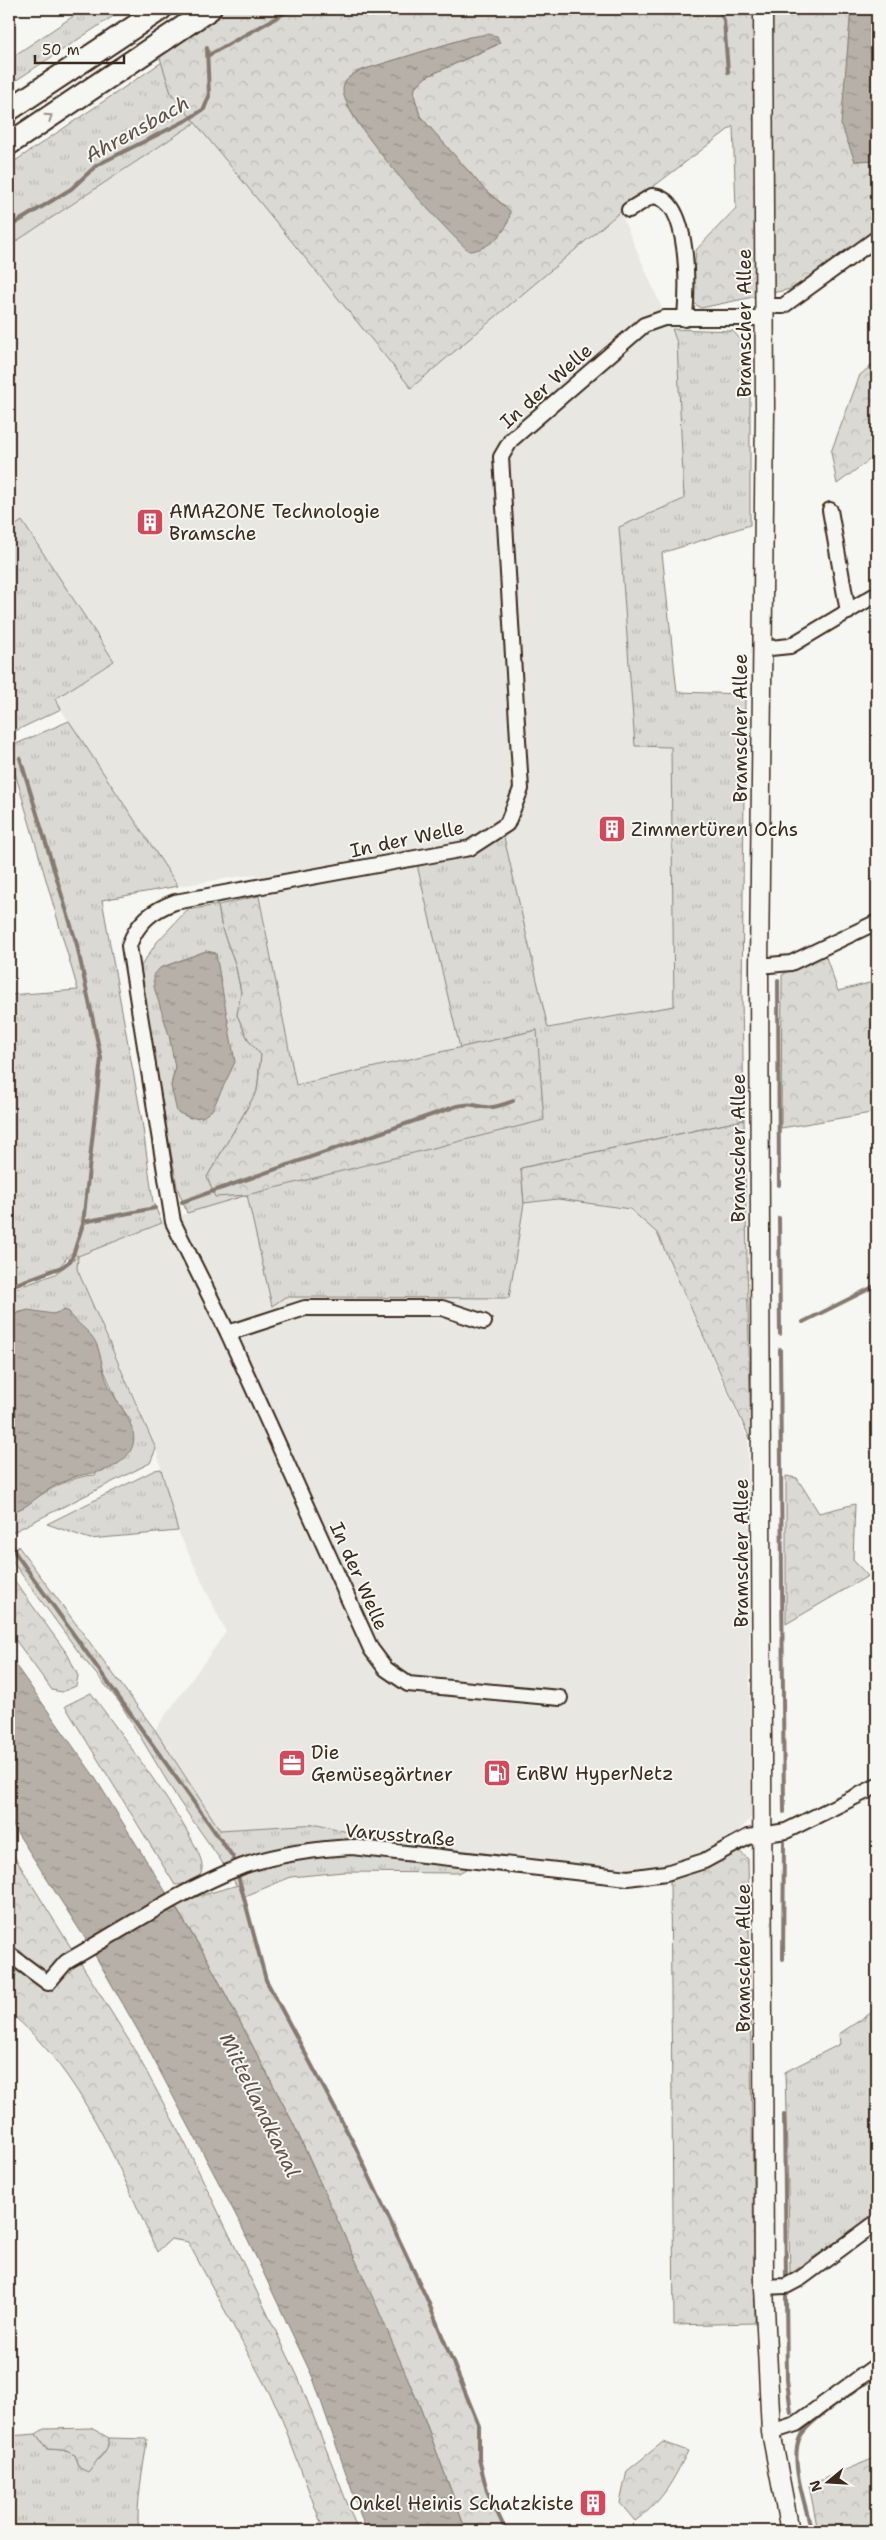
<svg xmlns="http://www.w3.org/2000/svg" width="886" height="2540" font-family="'Shantell Sans',sans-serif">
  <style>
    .built { fill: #e8e7e2 }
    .grass { fill: url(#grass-tufts); stroke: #8a8278; fill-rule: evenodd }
    .forest { fill: url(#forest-crowns); stroke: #8a8278; fill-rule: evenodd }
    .water { fill: url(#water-ripples); stroke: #857a71 }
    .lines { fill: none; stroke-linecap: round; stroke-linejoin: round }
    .stream { stroke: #857a71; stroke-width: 4 }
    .minor-casing { stroke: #3b2a1e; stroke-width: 18 }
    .major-casing { stroke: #3b2a1e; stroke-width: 21 }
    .highway-casing { stroke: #3b2a1e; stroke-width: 25 }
    .minor { stroke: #f6f6f2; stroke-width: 14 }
    .major { stroke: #f6f6f2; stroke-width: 18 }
    .highway { stroke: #f6f6f2; stroke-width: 21 }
    .oneway { stroke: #989088 }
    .labels { text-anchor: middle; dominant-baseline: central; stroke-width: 4; stroke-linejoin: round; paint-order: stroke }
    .street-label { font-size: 19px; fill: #3b2a1e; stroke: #f6f6f2 }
    .poi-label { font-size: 19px; fill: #3b2a1e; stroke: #f6f6f2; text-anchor: start }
    .water-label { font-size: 20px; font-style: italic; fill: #605248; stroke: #f6f6f2 }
  </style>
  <defs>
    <pattern id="grass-tufts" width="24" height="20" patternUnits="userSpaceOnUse" patternTransform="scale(1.25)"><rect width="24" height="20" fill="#dad9d3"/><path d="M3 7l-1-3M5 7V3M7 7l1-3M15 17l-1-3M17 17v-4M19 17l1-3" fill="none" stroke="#bcbab5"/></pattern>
    <pattern id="forest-crowns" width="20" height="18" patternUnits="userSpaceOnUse" patternTransform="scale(1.25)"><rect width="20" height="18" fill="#dad9d3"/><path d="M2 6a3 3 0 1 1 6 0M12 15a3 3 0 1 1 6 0" fill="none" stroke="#bcbab5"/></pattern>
    <pattern id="water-ripples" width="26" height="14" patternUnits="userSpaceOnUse" patternTransform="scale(1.25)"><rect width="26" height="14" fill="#b6b0a9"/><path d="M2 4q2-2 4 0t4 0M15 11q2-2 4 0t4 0" fill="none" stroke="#958f89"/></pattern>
  </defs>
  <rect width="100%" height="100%" fill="#f6f6f2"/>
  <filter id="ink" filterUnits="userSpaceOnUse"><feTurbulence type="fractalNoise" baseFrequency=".02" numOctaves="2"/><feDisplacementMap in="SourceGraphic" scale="10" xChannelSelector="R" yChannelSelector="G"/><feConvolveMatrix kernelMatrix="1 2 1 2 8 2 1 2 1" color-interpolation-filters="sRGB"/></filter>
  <g filter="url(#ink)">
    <g class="built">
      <path d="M 196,122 L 411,388 L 620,212 L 677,343 L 684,499 L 619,527 L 635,746 L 671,747 L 674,1006 L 551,1027 L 296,1085 L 256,874 L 178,886 L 54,699 L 114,662 L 22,521 L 9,530 L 9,246 Z"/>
      <path d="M 247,1195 L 272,1305 L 285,1297 L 509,1298 L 524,1203 L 558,1199 L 630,1209 L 657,1233 L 748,1439 L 751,1818 L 735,1835 L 700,1853 L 659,1868 L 627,1871 L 409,1849 L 318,1824 L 220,1830 L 155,1730 L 226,1632 L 178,1531 L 154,1441 L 77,1269 L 78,1256 L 187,1213 Z"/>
    </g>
    <g class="grass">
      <path d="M 84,9 L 124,9 L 9,85 L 9,59 Z"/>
      <path d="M 162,62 L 171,93 L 196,122 L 9,246 L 9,165 Z"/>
      <path d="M 672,329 L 733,331 L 748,348 L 750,359 L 750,525 L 662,553 L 677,692 L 745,694 L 742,996 L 744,1120 L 521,1168 L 524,1203 L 509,1298 L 285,1297 L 272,1306 L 247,1195 L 187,1213 L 177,1187 L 139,969 L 157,942 L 187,910 L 218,905 L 222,929 L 235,963 L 241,992 L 237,1015 L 249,1041 L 261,1055 L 257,1091 L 207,1177 L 537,1030 L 460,1048 L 418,869 L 418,866 L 475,853 L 503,833 L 548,1028 L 674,1006 L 671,747 L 635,746 L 619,527 L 684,499 L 677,343 ZM 206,951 L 216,953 L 171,1086 L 175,1067 L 160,968 Z"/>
      <path d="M 22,521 L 114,661 L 55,699 L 61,709 L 9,734 L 9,530 Z"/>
      <path d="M 69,721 L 178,886 L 102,900 L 142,1121 L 153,1202 L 162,1223 L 78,1256 L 77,1269 L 156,1449 L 150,1463 L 9,1534 L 9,1507 L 13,1511 C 41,1497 62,1477 95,1475 L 131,1421 L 117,1401 L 101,1363 L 69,1312 C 63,1309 60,1313 54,1314 C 35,1317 30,1305 9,1316 L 9,1291 L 55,1274 L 78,1256 L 71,1253 L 60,1266 L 9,1285 L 9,995 L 78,990 L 13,766 L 9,767 L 9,747 Z"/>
      <path d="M 161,1469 L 178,1531 L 90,1539 L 47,1524 L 155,1470 Z"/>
      <path d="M 18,1546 L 155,1730 L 220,1830 L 318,1824 L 471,1866 L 459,1873 L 343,1872 L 291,1877 L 243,1897 L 229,1872 L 179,1801 L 120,1703 L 83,1658 L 9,1557 L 9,1553 Z"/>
      <path d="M 877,2009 L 877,2213 L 790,2274 L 785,2072 L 840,2044 L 839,2034 Z"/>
      <path d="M 36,2434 L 47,2449 L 64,2450 L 75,2455 L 80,2468 C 97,2462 106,2457 109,2438 L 147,2439 C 144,2466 135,2505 139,2531 L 9,2531 L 9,2436 Z"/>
    </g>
    <g class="forest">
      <path d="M 210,9 L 851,9 L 842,125 L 855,161 L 877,160 L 877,233 L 811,279 L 791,289 L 701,308 L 695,304 L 692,295 L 696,250 L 736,208 L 733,126 L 620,212 L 411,388 L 171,93 L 156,45 ZM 470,37 L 497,45 L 426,77 L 415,87 L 414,95 L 420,116 L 485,190 L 505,206 L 469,251 L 385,159 L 357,122 L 347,105 L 349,77 L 359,71 Z"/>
      <path d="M 877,361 L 877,454 L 837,484 L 831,452 L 860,375 Z"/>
      <path d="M 259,896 L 296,1085 L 537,1030 L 544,1120 L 247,1195 L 215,1197 L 207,1177 L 257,1091 L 261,1055 L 249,1041 L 237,1015 L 241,992 L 235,963 L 222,929 L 218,905 Z"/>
      <path d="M 823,949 L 838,991 L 877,981 L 877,1112 L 781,1128 L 782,975 Z"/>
      <path d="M 744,1120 L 751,1441 L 657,1233 L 630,1209 L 558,1199 L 524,1203 L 521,1168 Z"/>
      <path d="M 786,1476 L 797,1478 L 819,1513 L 855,1504 L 853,1560 L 868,1576 L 786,1624 Z"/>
      <path d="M 9,1573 L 68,1655 L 78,1676 L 76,1686 L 62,1692 L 52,1690 L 9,1631 Z"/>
      <path d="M 91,1693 C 111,1721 202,1840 202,1866 C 203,1881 187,1884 175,1885 L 65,1706 Z"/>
      <path d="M 9,1848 L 133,2047 L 185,2143 L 298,2377 L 358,2531 L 324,2531 L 278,2409 L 188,2242 L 171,2239 L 157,2252 C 119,2167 82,2072 9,2012 L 9,1886 L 11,1883 L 9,1879 Z"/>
      <path d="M 738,1850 L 748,1859 L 755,2323 L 674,2325 L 670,1881 L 712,1865 Z"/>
      <path d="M 238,1885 L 243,1897 L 266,1980 L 355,2146 L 427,2299 L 479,2426 L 479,2459 L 487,2491 L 506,2531 L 466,2531 L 420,2407 L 293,2123 L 206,1957 L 175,1906 L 192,1898 Z"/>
      <path d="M 91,2428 L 109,2438 L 107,2448 L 88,2472 L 80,2468 L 75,2455 L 64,2450 L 47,2449 L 36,2434 L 44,2429 Z"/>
      <path d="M 663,2442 L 688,2451 C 672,2482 664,2500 635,2521 L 620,2503 L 627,2471 Z"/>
      <path d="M 877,2457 L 877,2531 L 818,2531 L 809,2485 Z"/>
    </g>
    <g class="water">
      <path d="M 851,9 L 877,9 L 877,160 L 855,161 L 841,125 Z"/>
      <path d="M 488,34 L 497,36 L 500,43 L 426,77 L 415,87 L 414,95 L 420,116 L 485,190 L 510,211 C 511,230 487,251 469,251 C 444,229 343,119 343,90 C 343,80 351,76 359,71 L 470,37 Z"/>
      <path d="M 206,951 L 216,954 L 235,1062 L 212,1110 L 203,1117 L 190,1118 L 177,1112 L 171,1086 L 175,1067 L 169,1035 L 154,987 L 154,975 L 160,968 Z"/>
      <path d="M 28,1310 L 53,1314 L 65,1310 L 69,1312 C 76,1324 90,1330 96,1343 C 102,1356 102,1371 108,1384 C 119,1410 153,1438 119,1463 C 105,1474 88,1472 72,1478 C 63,1482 53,1486 45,1492 C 34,1499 26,1509 13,1511 L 9,1507 L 9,1316 Z"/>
      <path d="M 9,1656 L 94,1776 L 206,1957 L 293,2123 L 378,2309 L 420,2407 L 466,2531 L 366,2531 L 313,2378 L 240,2223 L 144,2041 L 88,1943 L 9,1820 Z"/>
    </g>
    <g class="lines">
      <g class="stream">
        <path d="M 719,9 L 724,20 L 728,72"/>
        <path d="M 209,55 L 292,9"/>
        <path d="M 9,227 L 71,189 L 97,165 L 187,120 L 204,109 L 209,96 L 207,48"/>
        <path d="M 778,980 L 779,1185"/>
        <path d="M 182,1202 L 457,1106 C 473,1103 471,1105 485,1107 C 494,1109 505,1104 513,1101"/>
        <path d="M 779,1218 L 780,1334"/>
        <path d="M 83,1222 L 155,1208"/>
        <path d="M 9,1287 L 62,1267 L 70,1261 L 73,1255 L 83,1224 L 101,1058 L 77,945 L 20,758"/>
        <path d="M 803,1322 L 877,1285"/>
        <path d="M 780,1349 L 784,1812"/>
        <path d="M 11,1547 L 233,1857 L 266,1980 L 355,2146 L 427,2299 L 479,2426 L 479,2459 L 487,2491 L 506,2531"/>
        <path d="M 783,1959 L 784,1842"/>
        <path d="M 784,2114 L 786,2277"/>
        <path d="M 786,2296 L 787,2380 L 791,2413"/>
        <path d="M 812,2531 C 806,2507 789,2461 800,2437 C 808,2420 860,2388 877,2375"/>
      </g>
      <g class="minor-casing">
        <g id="minor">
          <path d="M 629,210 L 652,196 C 692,198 687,293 685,319"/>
          <path d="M 764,306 L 783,306 L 877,238"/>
          <path d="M 830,510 L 848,612"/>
          <path d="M 761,649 L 790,646 L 877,594"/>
          <path d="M 759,966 L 791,963 L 877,922"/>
          <path d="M 228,1333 L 305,1308 L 442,1308 L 484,1322"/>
          <path d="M 560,1698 L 408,1684 L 386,1669 L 371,1649 L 228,1333 L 173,1222 L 129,946 C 137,922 153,910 175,902 L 470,848 L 507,824 L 521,789 L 501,457 L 511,440 L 644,325 L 664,318 L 764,318"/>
          <path d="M 9,1954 L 48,1983 L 66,1962 C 124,1929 181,1890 243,1866 C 278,1854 315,1849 352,1847 L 628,1878 L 666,1873 L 704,1861 L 748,1837 L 786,1831 L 877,1786"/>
          <path d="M 764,2287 L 786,2286 L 801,2278 L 877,2222"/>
          <path d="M 771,2432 L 796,2424 L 877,2365"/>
        </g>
      </g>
      <g class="major-casing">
        <path id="major" d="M 763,9 L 765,409 L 759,966 L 764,2287 L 771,2432 L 790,2531"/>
      </g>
      <g class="highway-casing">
        <g id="highway">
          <path d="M 9,110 L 161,9"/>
          <path d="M 9,144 L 210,9"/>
        </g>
      </g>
      <use href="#minor" class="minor"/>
      <use href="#major" class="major"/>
      <use href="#highway" class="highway"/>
    </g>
    <defs><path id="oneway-chevron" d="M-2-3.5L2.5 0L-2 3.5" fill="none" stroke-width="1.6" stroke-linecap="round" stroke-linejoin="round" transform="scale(1.25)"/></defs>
    <use class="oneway" href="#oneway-chevron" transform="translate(49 117) rotate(-34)"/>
  </g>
  <defs>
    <g id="building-square" transform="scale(1.4375)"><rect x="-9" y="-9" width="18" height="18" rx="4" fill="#d1495b" stroke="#f6f6f2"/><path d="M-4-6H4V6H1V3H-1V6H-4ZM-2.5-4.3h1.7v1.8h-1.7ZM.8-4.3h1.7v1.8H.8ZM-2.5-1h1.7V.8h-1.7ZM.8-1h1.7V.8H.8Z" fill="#fff"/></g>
    <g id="office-square" transform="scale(1.4375)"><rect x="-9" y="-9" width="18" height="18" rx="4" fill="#d1495b" stroke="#f6f6f2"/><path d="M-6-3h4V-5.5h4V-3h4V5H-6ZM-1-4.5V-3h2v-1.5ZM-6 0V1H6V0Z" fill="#fff"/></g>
    <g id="fuel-square" transform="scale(1.4375)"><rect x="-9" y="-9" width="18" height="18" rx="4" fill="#d1495b" stroke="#f6f6f2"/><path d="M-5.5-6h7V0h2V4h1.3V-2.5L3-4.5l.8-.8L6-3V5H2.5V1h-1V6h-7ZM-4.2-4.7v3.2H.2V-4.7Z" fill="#fff"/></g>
  </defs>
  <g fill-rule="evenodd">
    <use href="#building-square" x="150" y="522"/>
    <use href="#building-square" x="612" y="829"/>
    <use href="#office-square" x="292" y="1763"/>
    <use href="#fuel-square" x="497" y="1773"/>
    <use href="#building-square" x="593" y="2503"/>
  </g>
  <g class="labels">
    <g class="street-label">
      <text transform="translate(744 323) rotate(-90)">Bramscher Allee</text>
      <text transform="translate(546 386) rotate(-42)">In der Welle</text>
      <text transform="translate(740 728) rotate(-90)">Bramscher Allee</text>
      <text transform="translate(407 839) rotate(-12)">In der Welle</text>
      <text transform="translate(738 1148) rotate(-90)">Bramscher Allee</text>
      <text transform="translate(741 1553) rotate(-90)">Bramscher Allee</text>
      <text transform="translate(359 1576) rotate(66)">In der Welle</text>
      <text transform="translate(400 1835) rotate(5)">Varusstraße</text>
      <text transform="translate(743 1958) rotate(-90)">Bramscher Allee</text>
    </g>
    <g class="poi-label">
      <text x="169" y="511">AMAZONE Technologie<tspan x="169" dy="22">Bramsche</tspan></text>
      <text x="631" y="829">Zimmertüren Ochs</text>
      <text x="311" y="1752">Die<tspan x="311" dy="22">Gemüsegärtner</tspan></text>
      <text x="516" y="1773">EnBW HyperNetz</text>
      <text x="574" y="2503" text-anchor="end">Onkel Heinis Schatzkiste</text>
    </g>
    <g class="water-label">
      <text transform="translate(137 129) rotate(-29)">Ahrensbach</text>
      <text transform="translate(260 2105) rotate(64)">Mittellandkanal</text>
    </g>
  </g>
  <rect width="886" height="2540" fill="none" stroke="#f6f6f2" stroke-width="30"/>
  <rect x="15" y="15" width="856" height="2510" fill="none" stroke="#3b2a1e" stroke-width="2" filter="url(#ink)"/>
  <g transform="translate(828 2482) rotate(252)" stroke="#f6f6f2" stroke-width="4" paint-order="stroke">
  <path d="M0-4L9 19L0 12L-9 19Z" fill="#3b2a1e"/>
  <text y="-8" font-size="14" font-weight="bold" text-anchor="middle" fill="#3b2a1e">N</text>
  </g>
  <path d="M35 55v8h89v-8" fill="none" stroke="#3b2a1e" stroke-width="2.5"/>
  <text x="42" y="55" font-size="15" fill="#3b2a1e" stroke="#f6f6f2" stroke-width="4" paint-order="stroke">50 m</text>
</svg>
